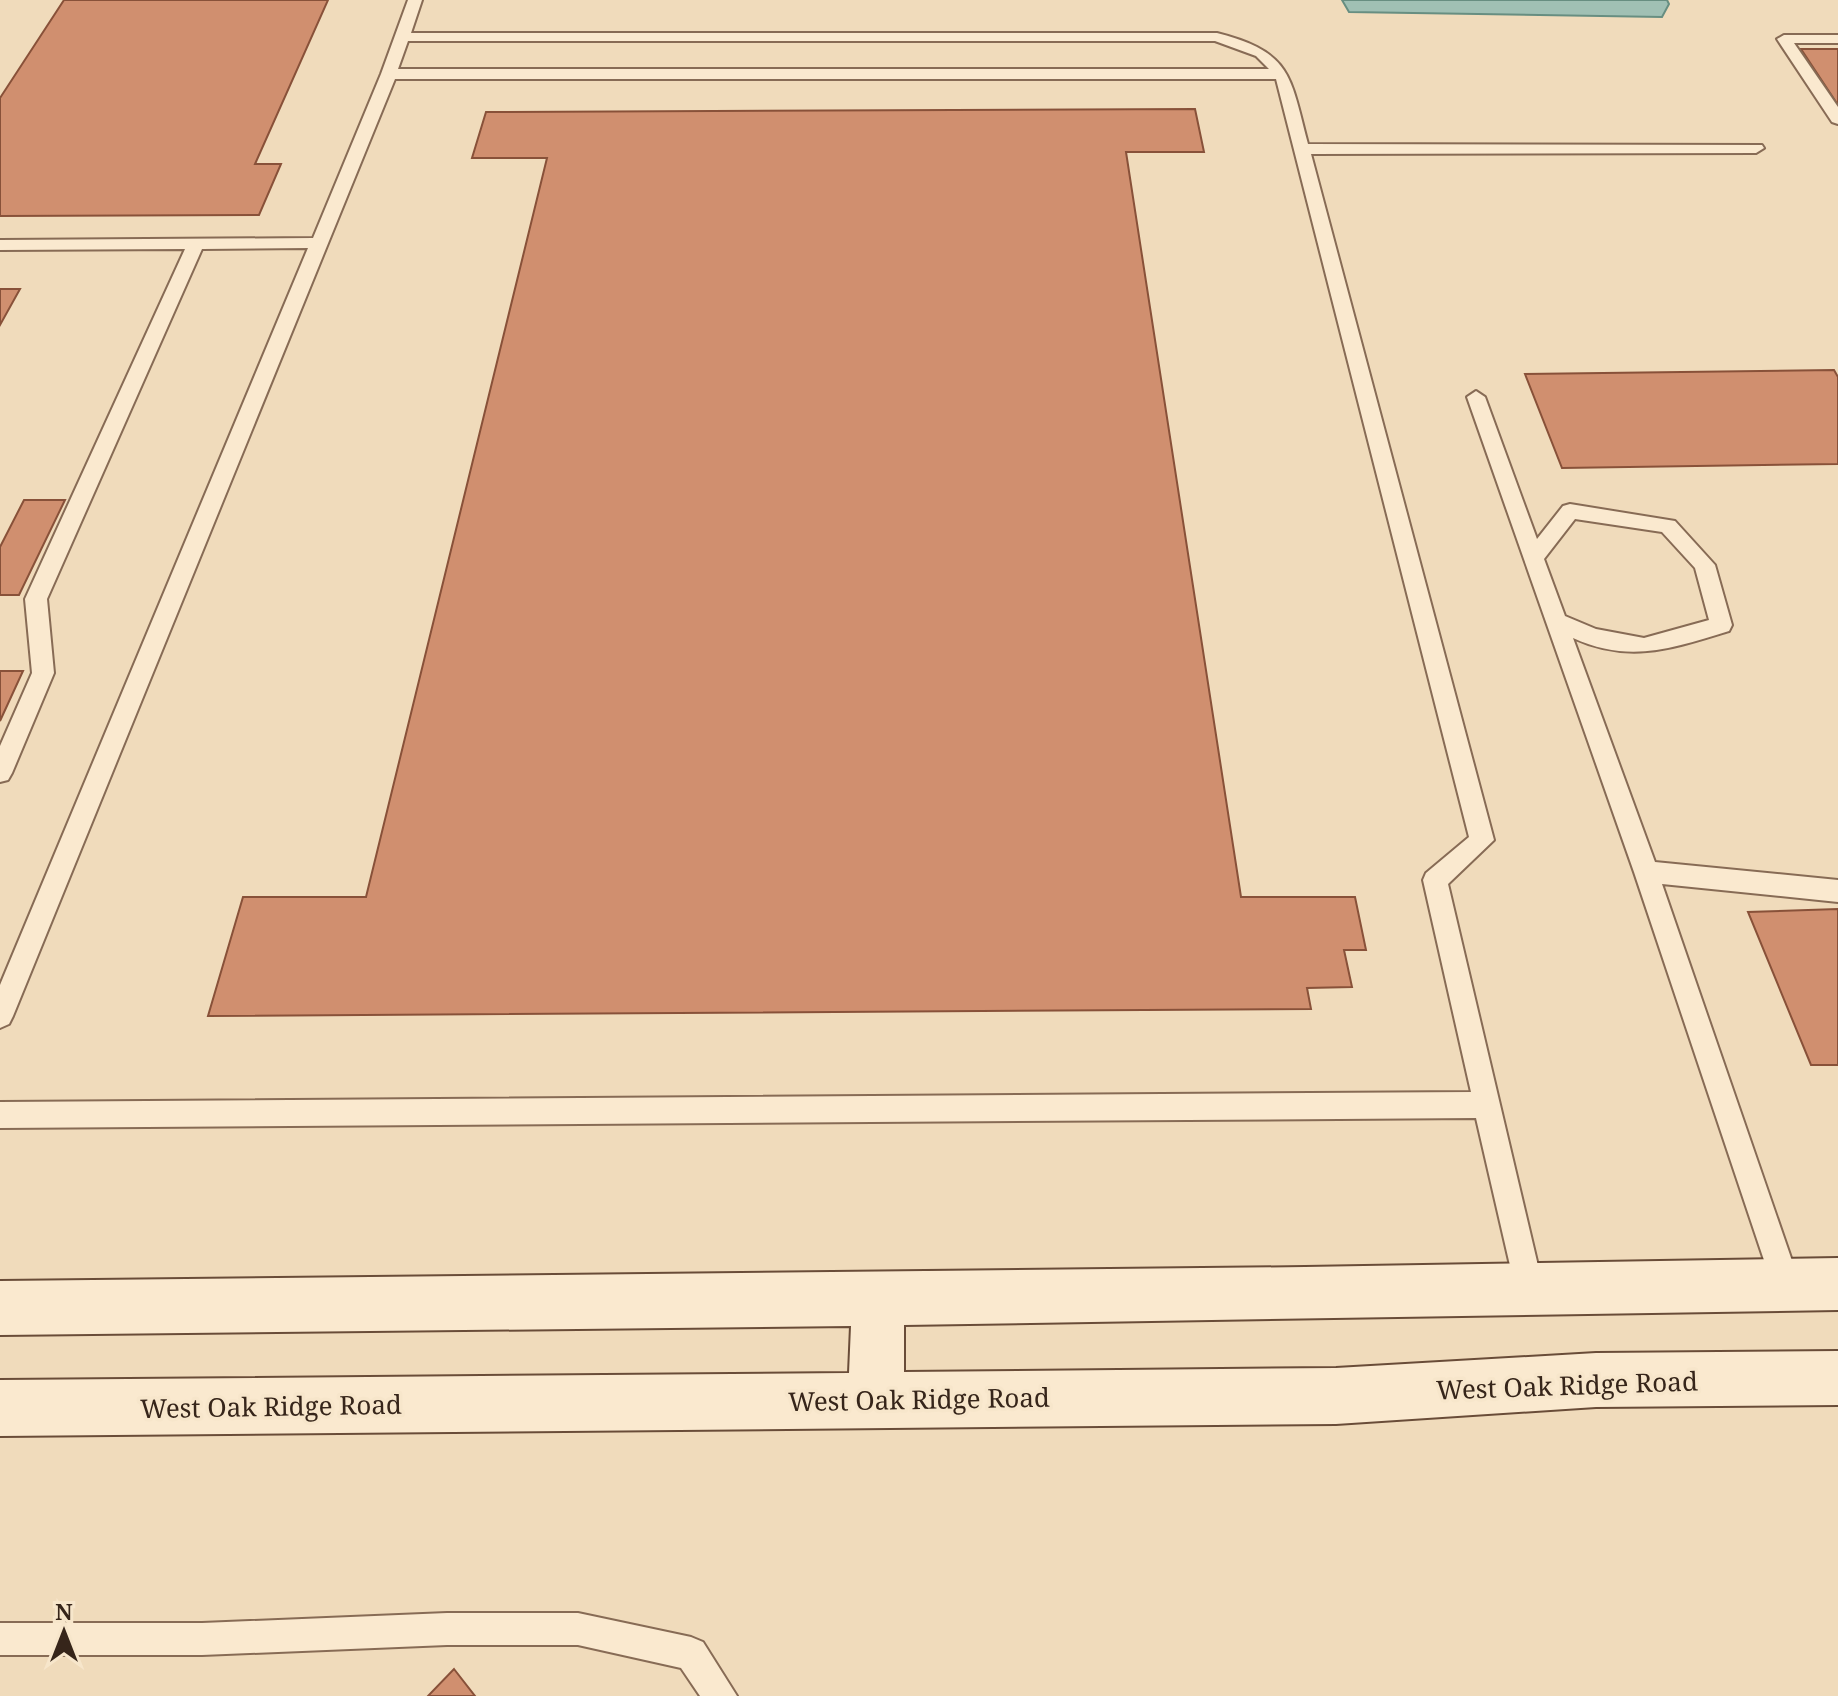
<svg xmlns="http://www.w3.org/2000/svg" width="1838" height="1696" font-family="'Noto Serif',serif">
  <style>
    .water { fill: #a0c0b4; stroke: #678e81; stroke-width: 2 }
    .building { fill: #d08f6f; stroke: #885139; stroke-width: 2 }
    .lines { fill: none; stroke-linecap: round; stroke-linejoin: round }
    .lane-casing { stroke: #876b55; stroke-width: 4 }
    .secondary-casing { stroke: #694c38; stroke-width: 4 }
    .lane { fill: #fae9cf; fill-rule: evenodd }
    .secondary { fill: #fae9cf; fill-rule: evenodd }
    .labels { text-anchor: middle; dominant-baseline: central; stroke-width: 7; stroke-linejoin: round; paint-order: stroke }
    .near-street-label { font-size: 26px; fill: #36251a; stroke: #f7e6cb }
  </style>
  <rect width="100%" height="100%" fill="#f0dbbb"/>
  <path class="water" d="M 1342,0 L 1667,0 L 1669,4 L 1662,17 L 1349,12 Z"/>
  <g class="building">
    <path d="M 64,0 L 328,0 L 255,164 L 281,164 L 259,215 L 0,216 L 0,98 Z"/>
    <path d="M 1801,49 L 1838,49 L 1838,105 Z"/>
    <path d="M 1195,109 L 1204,152 L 1126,152 L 1241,897 L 1355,897 L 1366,950 L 1344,950 L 1352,987 L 1307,988 L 1311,1009 L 208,1016 L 243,897 L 366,897 L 547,158 L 472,158 L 486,112 Z"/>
    <path d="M 0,289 L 20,289 L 0,325 Z"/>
    <path d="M 1834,370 L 1838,377 L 1838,464 L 1562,468 L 1525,374 Z"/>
    <path d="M 24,500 L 65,500 L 19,595 L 0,595 L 0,547 Z"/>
    <path d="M 0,671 L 23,671 L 0,721 Z"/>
    <path d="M 1838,909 L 1838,1065 L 1811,1065 L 1748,912 Z"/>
    <path d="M 454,1669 L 475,1696 L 428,1696 Z"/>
  </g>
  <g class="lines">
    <g class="lane-casing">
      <g id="lane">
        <path d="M 408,0 L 422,0 L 411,33 L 1217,33 C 1292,52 1290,76 1308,144 L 1762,145 L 1764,148 L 1756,153 L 1311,154 L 1494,840 L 1448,884 L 1543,1287 L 1539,1297 L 1529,1301 L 1519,1297 L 1515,1287 L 1476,1118 L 0,1128 L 0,1102 L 1471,1092 L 1423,880 L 1426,873 L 1469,837 L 1276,79 L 395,79 L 13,1016 L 9,1024 L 0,1028 L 0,985 L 308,248 L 202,249 L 47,599 L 54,673 L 12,773 L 8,780 L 0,782 L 0,746 L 32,673 L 25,599 L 185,249 L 0,250 L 0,240 L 313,238 L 381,74 ZM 408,41 L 1215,41 L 1256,56 L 1269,69 L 398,69 Z"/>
        <path d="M 1838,35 L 1838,43 L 1794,43 L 1838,107 L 1838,124 L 1832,122 L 1777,39 L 1784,35 Z"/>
        <path d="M 1476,391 L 1485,397 L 1537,539 L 1563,506 L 1570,504 L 1675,521 L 1715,565 L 1732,625 L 1729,631 C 1673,648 1630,664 1573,638 L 1655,862 L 1838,880 L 1838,902 L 1662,884 L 1800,1284 L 1796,1294 L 1786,1298 L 1776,1294 L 1772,1284 L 1634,872 L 1467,397 ZM 1575,519 L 1662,532 L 1695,568 L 1709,620 L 1644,638 L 1596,629 L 1565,616 L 1544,559 Z"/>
        <path d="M 447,1613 L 578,1613 L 691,1637 L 703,1642 L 737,1696 L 700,1696 L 681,1668 L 578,1645 L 447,1645 L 202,1655 L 0,1655 L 0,1623 L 202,1623 Z"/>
      </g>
    </g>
    <g class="secondary-casing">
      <path id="secondary" d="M 1838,1258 L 1838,1310 L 904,1325 L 904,1372 L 1336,1368 L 1596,1353 L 1838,1351 L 1838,1405 L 1596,1407 L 1336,1424 L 0,1436 L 0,1380 L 849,1373 L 851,1326 L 0,1335 L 0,1281 L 1305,1267 Z"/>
    </g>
    <use href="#lane" class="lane"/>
    <use href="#secondary" class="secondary"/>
  </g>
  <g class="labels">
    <g class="near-street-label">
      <text transform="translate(1567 1385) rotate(-2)">West Oak Ridge Road</text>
      <text transform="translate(919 1399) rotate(-1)">West Oak Ridge Road</text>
      <text transform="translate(271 1406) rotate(-1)">West Oak Ridge Road</text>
    </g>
  </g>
  <g transform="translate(64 1632)" stroke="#f7e6cb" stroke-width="6" paint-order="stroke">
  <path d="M0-6L14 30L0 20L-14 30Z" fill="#36251a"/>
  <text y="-12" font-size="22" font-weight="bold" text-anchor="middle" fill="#36251a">N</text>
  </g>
</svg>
